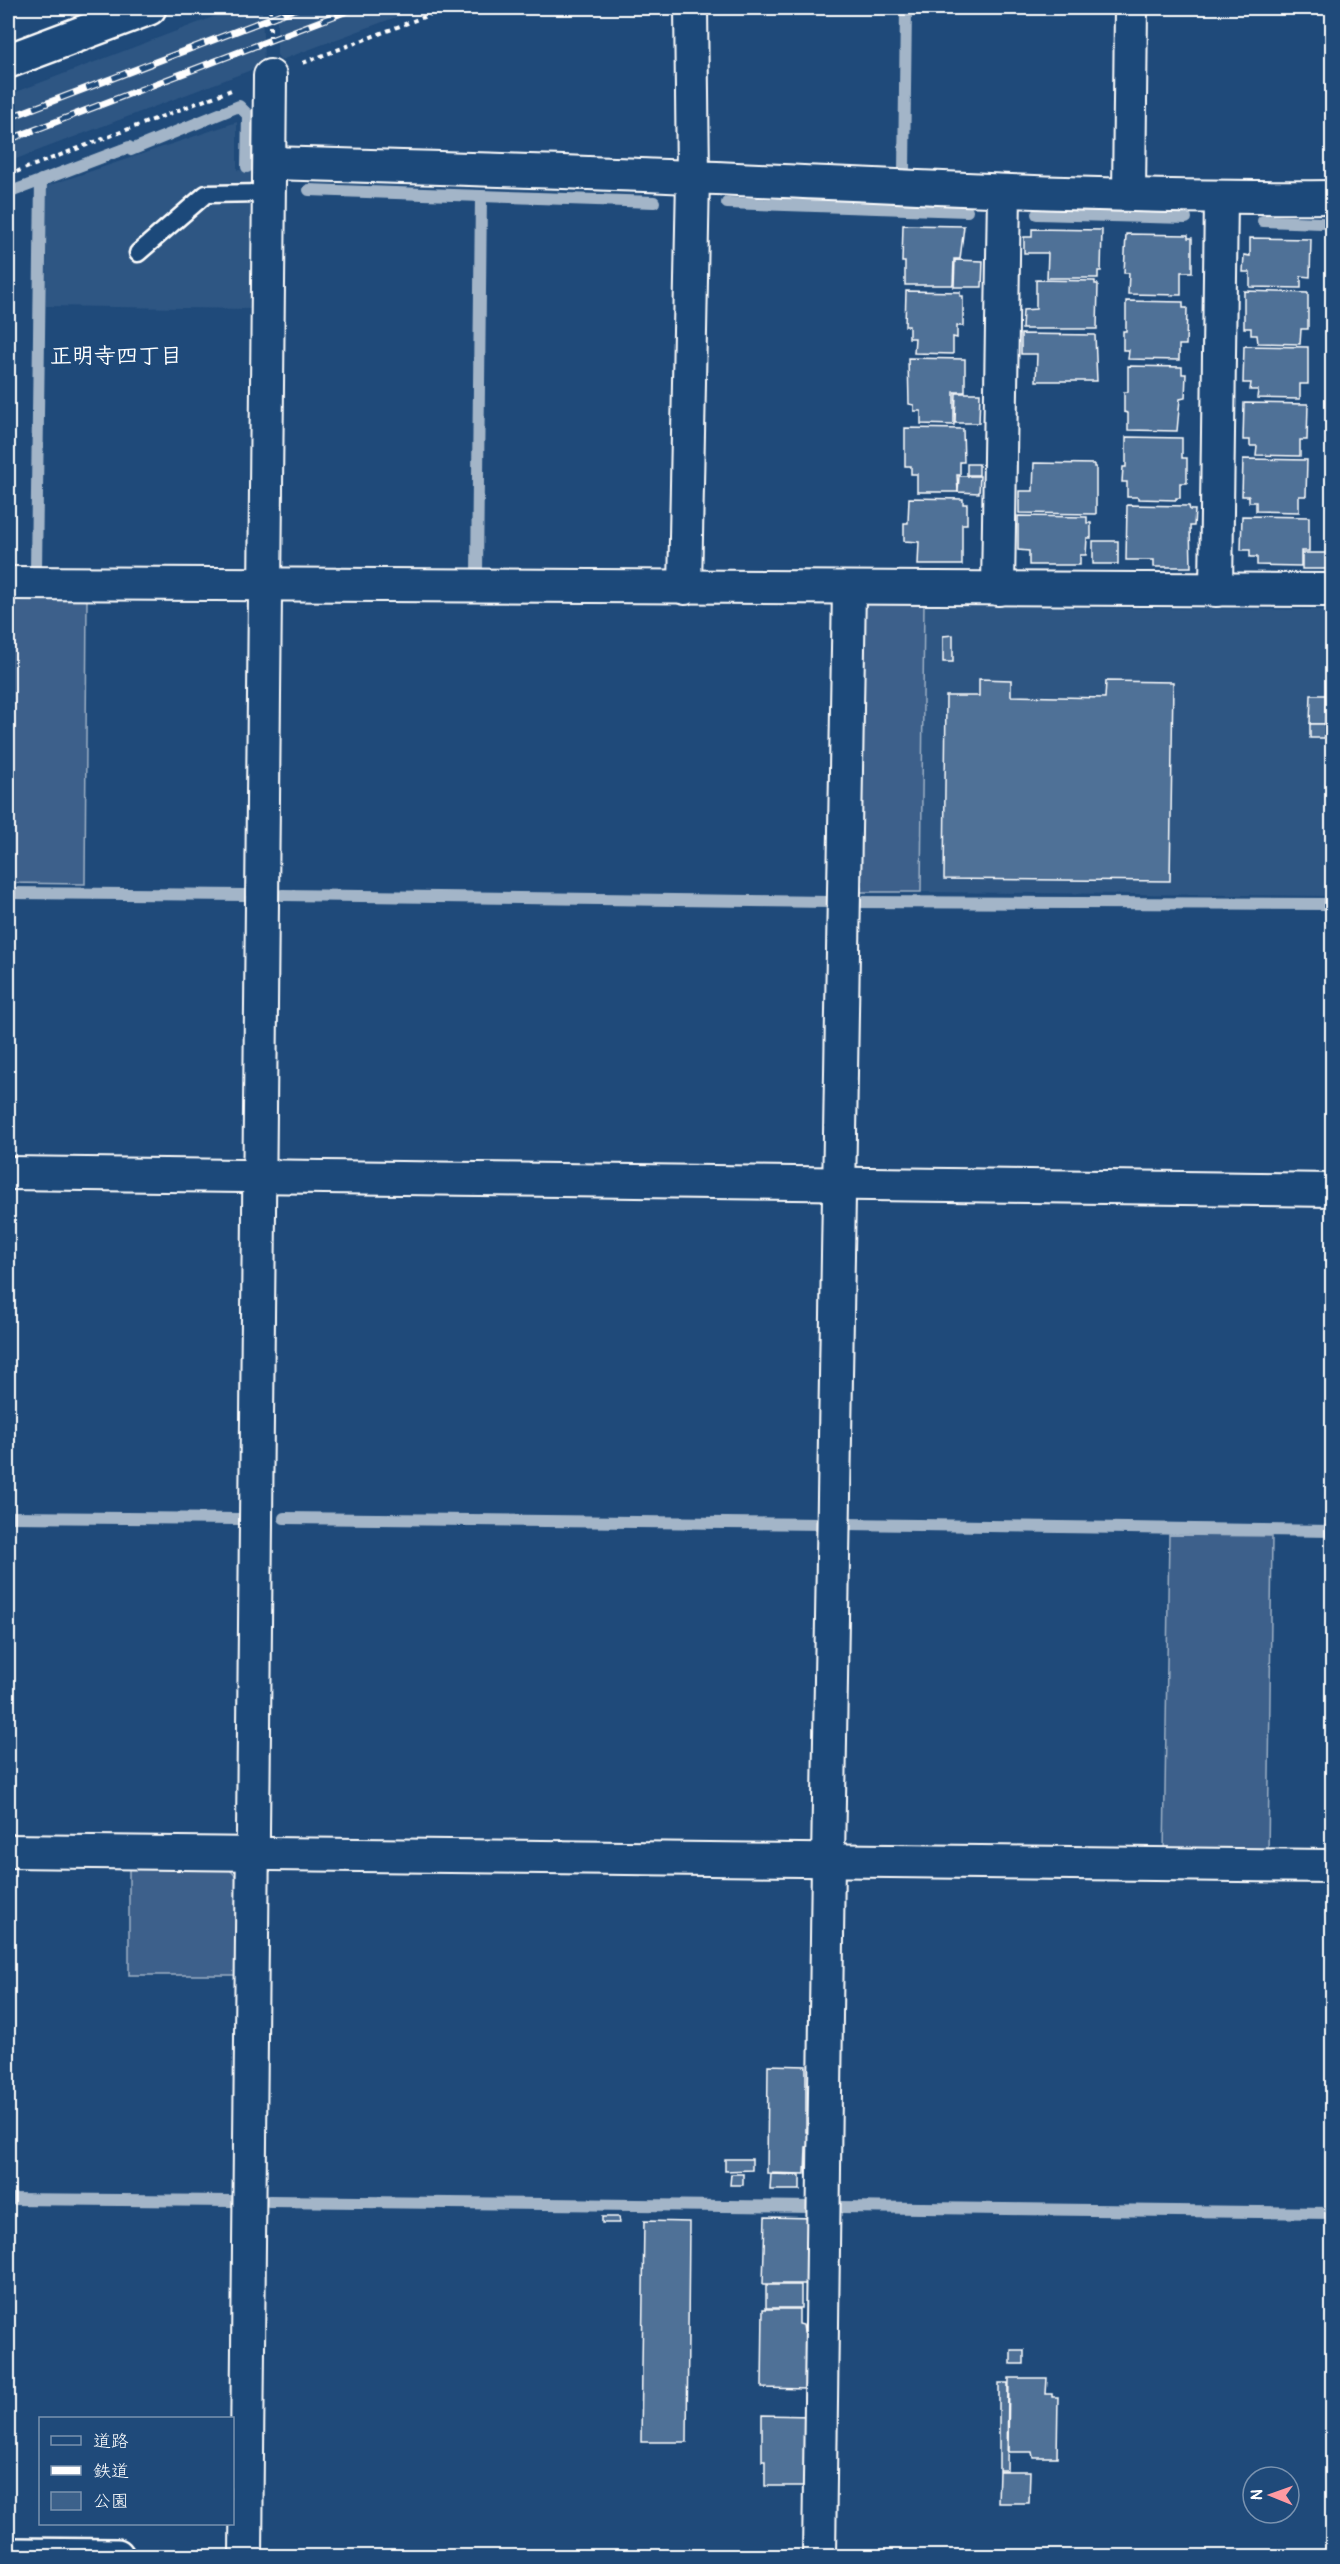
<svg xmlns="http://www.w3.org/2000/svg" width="1340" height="2564" font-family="Pangolin,'Klee One',sans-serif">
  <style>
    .built { fill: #2e5683 }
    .green { fill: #3c618b; stroke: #9eb0c5; stroke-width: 1.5 }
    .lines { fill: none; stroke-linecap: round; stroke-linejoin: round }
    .stream { stroke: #a3b5c8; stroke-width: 12 }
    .building { fill: #507197; stroke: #fff; stroke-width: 1.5 }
    .lane-casing { stroke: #fff; stroke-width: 21 }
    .street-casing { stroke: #fff; stroke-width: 36 }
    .secondary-casing { stroke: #fff; stroke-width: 38 }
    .path { stroke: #fff; stroke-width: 4; stroke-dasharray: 4.5 4.5; stroke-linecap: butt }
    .lane { stroke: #1f4a7a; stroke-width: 16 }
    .street { stroke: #1f4a7a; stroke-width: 32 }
    .secondary { stroke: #1f4a7a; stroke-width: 33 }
    .rail-casing { stroke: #fff; stroke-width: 7 }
    .rail { stroke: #1f4a7a; stroke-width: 4.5; stroke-dasharray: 14; stroke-linecap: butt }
    .labels { text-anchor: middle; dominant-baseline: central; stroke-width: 4.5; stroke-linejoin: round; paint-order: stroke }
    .neighbourhood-label { font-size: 22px; font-weight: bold; fill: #fff; stroke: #1f4a7a }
  </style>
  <rect width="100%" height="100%" fill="#1f4a7a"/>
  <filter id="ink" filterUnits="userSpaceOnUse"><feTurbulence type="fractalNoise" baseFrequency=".0167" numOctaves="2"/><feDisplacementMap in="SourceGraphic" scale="12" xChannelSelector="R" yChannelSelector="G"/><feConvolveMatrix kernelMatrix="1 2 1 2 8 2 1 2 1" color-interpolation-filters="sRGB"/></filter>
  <g filter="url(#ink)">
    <g class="built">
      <path d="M 237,8 L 262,8 L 264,65 L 8,162 L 8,95 Z"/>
      <path d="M 277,8 L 420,8 L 281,60 L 277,55 Z"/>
      <path d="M 237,122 L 237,170 L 253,171 L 251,309 L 46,306 L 47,186 Z"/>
      <path d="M 924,606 L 1332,610 L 1332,896 L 921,892 Z"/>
    </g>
    <g class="green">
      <path d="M 8,596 L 87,596 L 85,884 L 8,883 Z"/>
      <path d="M 863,601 L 924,601 L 921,892 L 850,892 Z"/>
      <path d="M 1169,1535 L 1272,1536 L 1268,1856 L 1164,1855 Z"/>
      <path d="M 129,1863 L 225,1864 L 239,1880 L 238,1975 L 129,1975 Z"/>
    </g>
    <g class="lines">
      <g class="stream">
        <path d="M 904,170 L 906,8"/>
        <path d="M 309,190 L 654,202"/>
        <path d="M 8,193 L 129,147 L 131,150 L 239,106 L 248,115 L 247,167"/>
        <path d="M 727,203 L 967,211"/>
        <path d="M 1037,214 L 1186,218"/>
        <path d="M 1263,221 L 1322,223"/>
        <path d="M 36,570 L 41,180"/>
        <path d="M 477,573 L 481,196"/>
        <path d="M 8,893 L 244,895"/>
        <path d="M 282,895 L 829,902"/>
        <path d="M 851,902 L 1332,904"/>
        <path d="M 8,1517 L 241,1519"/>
        <path d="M 284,1518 L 822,1524"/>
        <path d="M 845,1524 L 1332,1531"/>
        <path d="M 8,2199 L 233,2201"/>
        <path d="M 269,2201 L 814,2207"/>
        <path d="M 840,2207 L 1332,2213"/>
      </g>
    </g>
    <g class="building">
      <path d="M 903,225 L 964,226 L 960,259 L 954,259 L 953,285 L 905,285 L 905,262 L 902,262 Z"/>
      <path d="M 1032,229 L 1102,230 L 1101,271 L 1098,271 L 1098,278 L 1047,278 L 1048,253 L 1024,253 L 1024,237 L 1032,237 Z"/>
      <path d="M 1126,234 L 1188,235 L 1188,238 L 1192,238 L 1192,272 L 1181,272 L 1181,295 L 1128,294 L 1129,273 L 1124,273 Z"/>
      <path d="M 1250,238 L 1311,239 L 1310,277 L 1301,276 L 1301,288 L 1250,287 L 1250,272 L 1243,272 L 1244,255 L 1250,256 Z"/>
      <path d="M 955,260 L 983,261 L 982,287 L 954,287 Z"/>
      <path d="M 1036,280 L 1095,281 L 1095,284 L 1098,284 L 1097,329 L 1022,329 L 1023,310 L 1036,309 Z"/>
      <path d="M 906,291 L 960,292 L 960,296 L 963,296 L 963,326 L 957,326 L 957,338 L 953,337 L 953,354 L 914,353 L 915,338 L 909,338 L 909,326 L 905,326 Z"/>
      <path d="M 1244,291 L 1308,293 L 1308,329 L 1301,329 L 1300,344 L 1258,343 L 1257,335 L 1251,335 L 1251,328 L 1244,328 Z"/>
      <path d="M 1126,301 L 1183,302 L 1183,308 L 1187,308 L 1186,345 L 1179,345 L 1179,360 L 1128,359 L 1129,350 L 1123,350 L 1123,331 L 1126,331 Z"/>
      <path d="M 1021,334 L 1095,335 L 1097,381 L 1036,381 L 1037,354 L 1021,354 Z"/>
      <path d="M 1244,346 L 1308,347 L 1308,384 L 1300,384 L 1300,399 L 1257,398 L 1258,390 L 1250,390 L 1251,383 L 1243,383 Z"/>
      <path d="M 908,358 L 965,359 L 965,392 L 954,392 L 954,425 L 921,424 L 921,411 L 914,411 L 914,405 L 909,404 Z"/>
      <path d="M 1128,366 L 1182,367 L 1182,374 L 1186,374 L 1185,398 L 1180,399 L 1177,431 L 1128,430 L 1128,413 L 1124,412 L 1124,392 L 1128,392 Z"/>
      <path d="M 956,393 L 980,393 L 979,423 L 955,423 Z"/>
      <path d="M 1244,403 L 1308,404 L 1307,440 L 1300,440 L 1300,456 L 1256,455 L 1257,446 L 1250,446 L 1250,440 L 1243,440 Z"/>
      <path d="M 905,428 L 963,429 L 964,462 L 960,462 L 960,475 L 957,475 L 958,492 L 917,492 L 917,474 L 911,474 L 911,466 L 905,466 Z"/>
      <path d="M 1126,437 L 1182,438 L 1182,458 L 1187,458 L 1187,483 L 1180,483 L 1180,498 L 1176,498 L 1176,500 L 1138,499 L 1138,497 L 1127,497 L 1127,482 L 1122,482 L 1123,467 L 1126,467 Z"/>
      <path d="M 1243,459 L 1307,460 L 1306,496 L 1299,496 L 1299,512 L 1256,511 L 1256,502 L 1249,502 L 1249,496 L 1242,496 Z"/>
      <path d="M 1034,463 L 1094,464 L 1094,467 L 1096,467 L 1096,514 L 1019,513 L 1019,491 L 1033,491 Z"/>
      <rect x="967" y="464" width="12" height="11"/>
      <path d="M 959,476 L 980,476 L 979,493 L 958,492 Z"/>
      <path d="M 909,498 L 963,499 L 963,504 L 967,504 L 967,524 L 962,524 L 962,565 L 918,565 L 919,542 L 904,541 L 904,523 L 908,523 Z"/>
      <path d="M 1127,505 L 1189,506 L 1190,510 L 1195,510 L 1194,526 L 1190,526 L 1191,567 L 1154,567 L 1154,560 L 1126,560 Z"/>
      <path d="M 1018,516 L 1087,517 L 1087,523 L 1091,523 L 1091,538 L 1087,538 L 1086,555 L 1080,555 L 1080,565 L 1029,565 L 1029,551 L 1018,550 Z"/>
      <path d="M 1242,516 L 1309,517 L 1309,551 L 1301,551 L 1301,566 L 1257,565 L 1257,557 L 1250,557 L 1250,550 L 1241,550 Z"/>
      <rect x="1093" y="541" width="25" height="23"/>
      <path d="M 1302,553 L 1332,553 L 1332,566 L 1329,569 L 1302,569 Z"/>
      <path d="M 953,635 L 953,662 L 943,662 L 943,636 Z"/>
      <path d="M 979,679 L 1011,680 L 1011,696 L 1105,698 L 1106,681 L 1173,682 L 1170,881 L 944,879 L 946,696 L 979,696 Z"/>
      <rect x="1326" y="693" width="6" height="49"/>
      <path d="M 1311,695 L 1326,695 L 1325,724 L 1310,724 Z"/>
      <rect x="1310" y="724" width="15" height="14"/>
      <path d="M 768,2065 L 806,2066 L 806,2132 L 812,2132 L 812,2147 L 806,2147 L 805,2174 L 767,2173 Z"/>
      <path d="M 725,2159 L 752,2159 L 752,2170 L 725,2171 Z"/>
      <path d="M 731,2174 L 743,2174 L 743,2185 L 730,2185 Z"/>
      <path d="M 771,2174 L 800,2175 L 800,2190 L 770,2190 Z"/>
      <path d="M 602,2217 L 619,2217 L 620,2223 L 602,2223 Z"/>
      <path d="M 765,2217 L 816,2218 L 816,2284 L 763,2284 Z"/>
      <path d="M 644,2221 L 689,2222 L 687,2442 L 641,2442 Z"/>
      <rect x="766" y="2285" width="35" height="23"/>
      <path d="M 763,2309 L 799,2309 L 799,2324 L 803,2325 L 804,2332 L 808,2332 L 807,2389 L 762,2388 Z"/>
      <rect x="1011" y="2350" width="13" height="14"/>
      <path d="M 1009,2378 L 1047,2378 L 1046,2394 L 1052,2394 L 1052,2397 L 1058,2397 L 1057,2457 L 1033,2457 L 1032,2452 L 1008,2452 Z"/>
      <path d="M 999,2383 L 1008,2383 L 1007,2470 L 999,2470 Z"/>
      <path d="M 762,2415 L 811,2416 L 810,2486 L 765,2486 L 765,2461 L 762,2461 Z"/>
      <path d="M 999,2471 L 1030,2471 L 1029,2503 L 998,2503 Z"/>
    </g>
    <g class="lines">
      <g class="lane-casing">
        <path id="lane" d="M 138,253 L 206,194 L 270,193"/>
      </g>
      <g class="street-casing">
        <g id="street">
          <path d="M 270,163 C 411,167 552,171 692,177 C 906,186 1119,199 1332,197"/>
          <path d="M 1129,194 L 1131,8"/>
          <path d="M 8,583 L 1332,590"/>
          <path d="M 685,588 L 693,177 L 691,8"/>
          <path d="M 998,589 L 1004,192"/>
          <path d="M 1216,590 L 1221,198"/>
          <path d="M 8,1173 L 1332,1190"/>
          <path d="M 8,1851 L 1332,1866"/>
          <path d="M 246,2556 L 270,76"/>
          <path d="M 819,2556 L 828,1861 L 849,588"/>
        </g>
      </g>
      <g class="secondary-casing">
        <g id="secondary">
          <path d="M 8,61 L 149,8"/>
          <path d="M 8,2555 L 117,2556"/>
        </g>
      </g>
      <g class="path">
        <path d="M 270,8 L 270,42"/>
        <path d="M 303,63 L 447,8"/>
        <path d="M 8,175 L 234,89"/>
      </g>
      <use href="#lane" class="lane"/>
      <use href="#street" class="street"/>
      <use href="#secondary" class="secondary"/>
      <g class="rail-casing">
        <g id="rail">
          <path d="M 8,118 L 297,8"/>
          <path d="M 8,140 L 355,8"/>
        </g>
      </g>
      <use href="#rail" class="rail"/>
    </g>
  </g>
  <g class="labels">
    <g class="neighbourhood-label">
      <text x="116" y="356">正明寺四丁目</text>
    </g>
  </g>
  <rect width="1340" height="2564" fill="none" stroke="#1f4a7a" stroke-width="30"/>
  <rect x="15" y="15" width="1310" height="2534" fill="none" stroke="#fff" stroke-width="2" filter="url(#ink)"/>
  <rect x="39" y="2417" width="195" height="108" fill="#1f4a7a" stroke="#7992af" stroke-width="1.5"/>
  <rect x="51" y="2436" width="30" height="9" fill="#1f4a7a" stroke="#7992af" stroke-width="1.5"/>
  <text x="93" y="2447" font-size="18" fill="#ffffff">道路</text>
  <rect x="51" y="2466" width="30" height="9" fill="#ffffff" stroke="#7992af" stroke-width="1.5"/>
  <text x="93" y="2477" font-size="18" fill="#ffffff">鉄道</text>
  <rect x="51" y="2492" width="30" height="18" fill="#3c618b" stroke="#7992af" stroke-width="1.5"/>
  <text x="93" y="2507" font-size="18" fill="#ffffff">公園</text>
  <g transform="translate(1271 2495) rotate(271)"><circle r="28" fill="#1f4a7a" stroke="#7992af" stroke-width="1.5"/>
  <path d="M0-4.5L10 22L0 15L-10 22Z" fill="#ff9aa2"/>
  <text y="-9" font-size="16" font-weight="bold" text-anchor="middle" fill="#ffffff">N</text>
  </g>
</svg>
